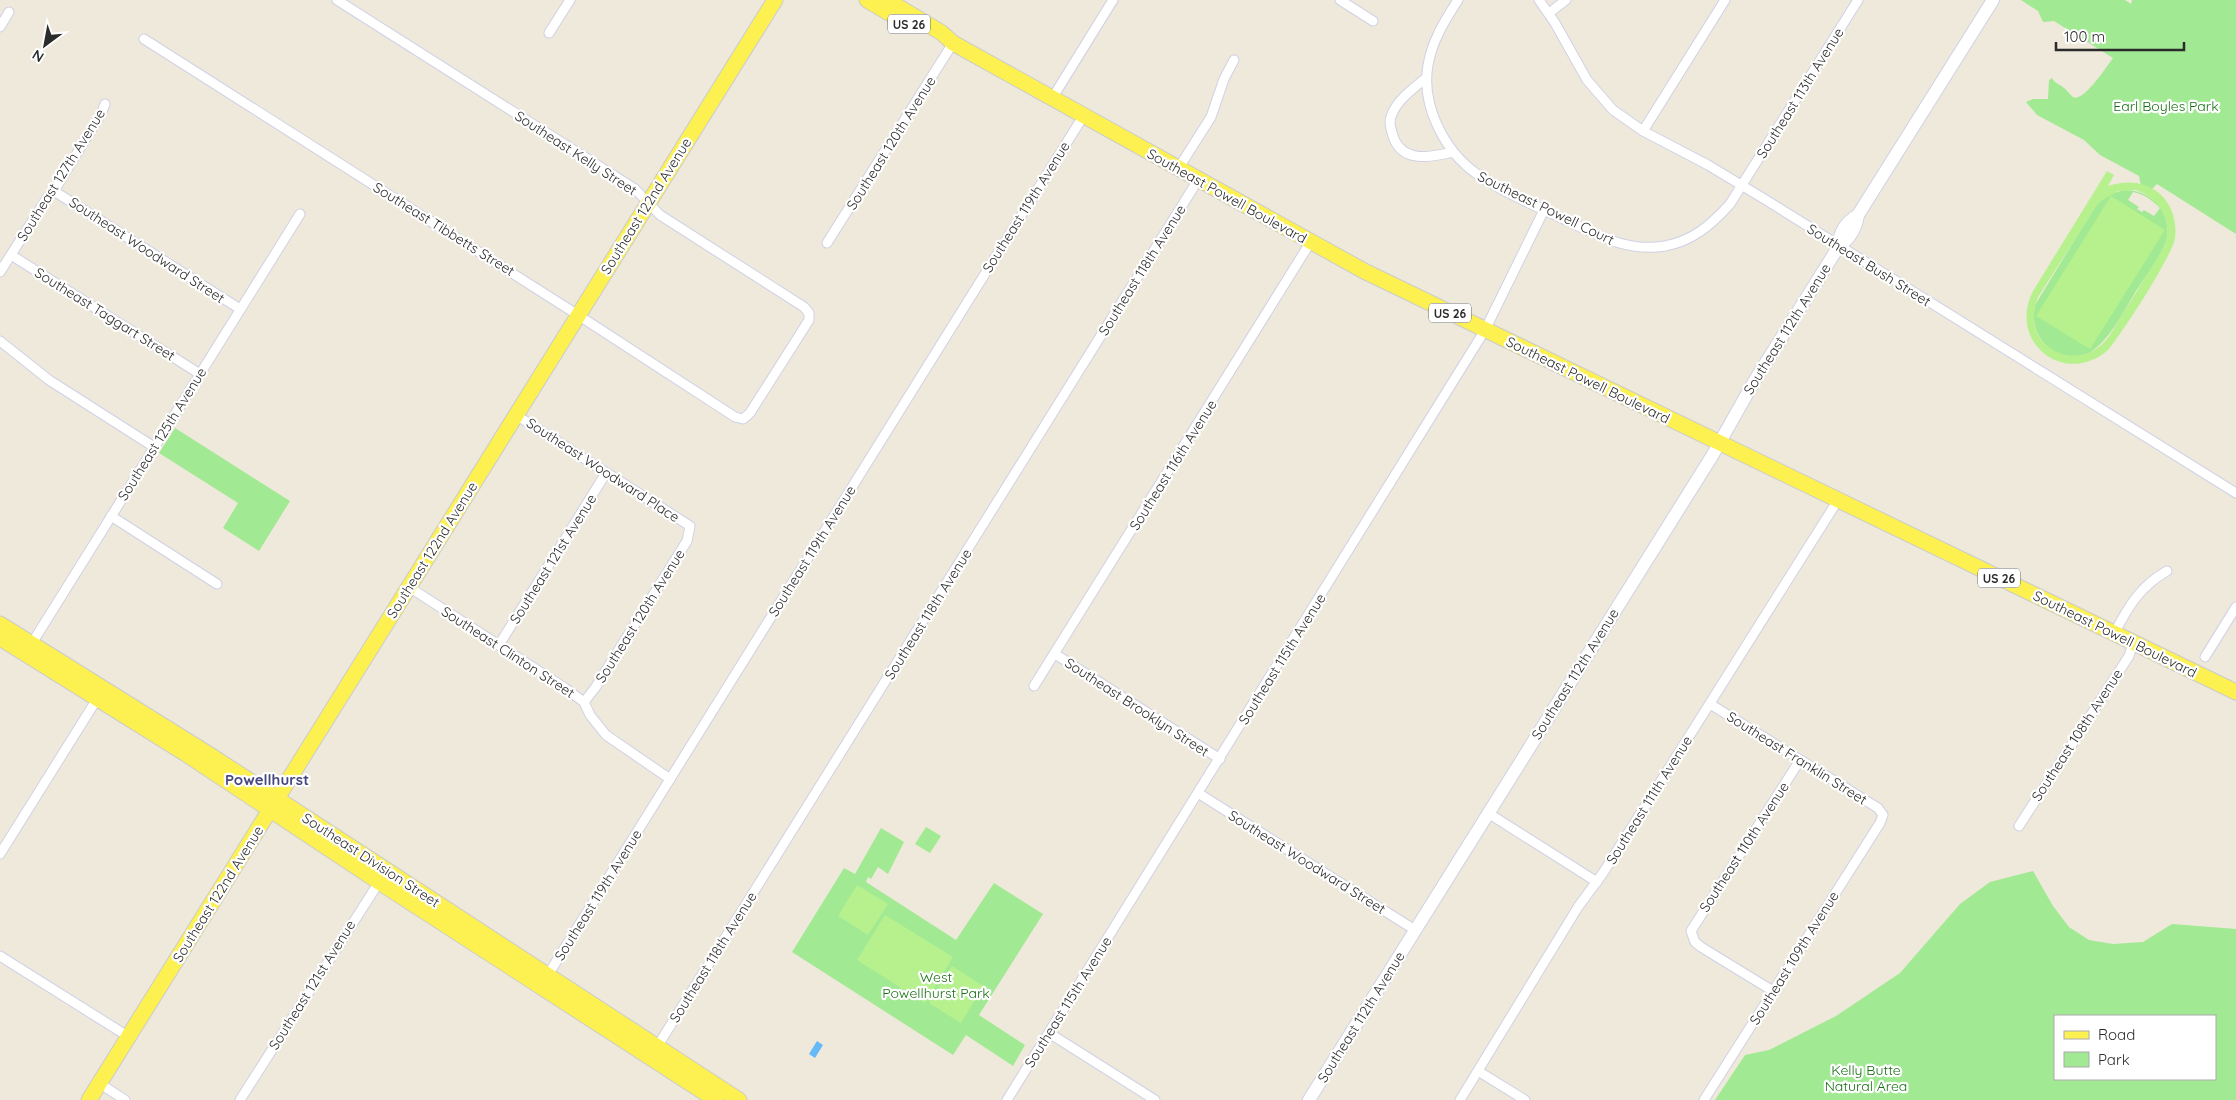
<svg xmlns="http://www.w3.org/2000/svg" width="2236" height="1100" font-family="Quicksand,sans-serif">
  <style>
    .green { fill: #a2e993; fill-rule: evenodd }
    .pitch { fill: #b7f18e; fill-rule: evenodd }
    .water { fill: #65b9f9 }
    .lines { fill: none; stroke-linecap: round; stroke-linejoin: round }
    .street-casing { stroke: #d0d1e5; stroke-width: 11 }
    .secondary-casing { stroke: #d0d1e5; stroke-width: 14 }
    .primary-casing { stroke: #ccc; stroke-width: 17 }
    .street { stroke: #fff; stroke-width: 9 }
    .secondary { stroke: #fff; stroke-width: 12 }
    .primary { stroke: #fdf152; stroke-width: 15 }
    .labels { text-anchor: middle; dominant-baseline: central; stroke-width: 4.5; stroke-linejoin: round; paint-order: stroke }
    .shield { fill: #fff; stroke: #6b6b6b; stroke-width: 1 }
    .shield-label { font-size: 12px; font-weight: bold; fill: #2b2b2b }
    .street-label { font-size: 14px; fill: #2b2b2b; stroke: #fff }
    .park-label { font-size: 14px; fill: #186f14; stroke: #fff }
    .neighbourhood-label { font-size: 15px; font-weight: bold; fill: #474880; stroke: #fff }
  </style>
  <rect width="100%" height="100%" fill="#eee9db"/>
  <g class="green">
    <path d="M 2021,0 L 2125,0 L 2131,4 L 2132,0 L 2236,0 L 2236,234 L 2157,184 L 2152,189 L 2141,186 L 2139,176 L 2100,155 L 2084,140 L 2037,115 L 2026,102 L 2033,99 L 2048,99 L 2049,80 L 2052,78 C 2055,84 2060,84 2064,88 C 2067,90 2070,95 2073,97 C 2083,103 2107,66 2113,58 L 2054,21 L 2043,22 L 2038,11 Z"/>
    <path d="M 2124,190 C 2153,190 2173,213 2166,242 C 2159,259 2146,276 2136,291 C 2119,319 2090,383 2048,347 C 2035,336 2032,320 2035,305 L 2096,205 L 2107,195 ZM 2133,192 C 2144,194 2152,200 2160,208 L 2154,216 L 2144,210 L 2142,212 L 2137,209 L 2139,207 L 2128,200 Z"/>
    <path d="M 175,428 L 290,501 L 259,551 L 223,528 L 238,503 L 159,453 Z"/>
    <path d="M 926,827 L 941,836 L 930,853 L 915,844 Z"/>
    <path d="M 881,828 L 904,842 L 888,874 L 878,867 L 871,879 L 868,877 L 866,882 L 956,940 L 994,883 L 1043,914 L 979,1015 L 1025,1045 L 1013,1066 L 966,1035 L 953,1055 L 792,952 L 844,868 L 855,874 Z"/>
    <path d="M 2033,871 L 2053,906 L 2069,927 L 2089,940 L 2113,944 L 2143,942 L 2172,924 L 2236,929 L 2236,1100 L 1715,1100 L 1745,1055 L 1769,1050 L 1836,1016 L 1900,973 L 1960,904 L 1990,882 ZM 2055,1016 L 2215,1016 L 2215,1079 L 2055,1079 Z"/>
  </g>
  <g class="pitch">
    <path d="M 2107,171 L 2114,175 L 2108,186 C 2126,180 2144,181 2159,193 C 2172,204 2177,222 2175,238 C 2173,255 2121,335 2108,350 C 2064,388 2007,341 2033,291 ZM 2136,190 C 2161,199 2174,222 2164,247 C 2150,270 2136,293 2122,315 C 2115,326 2109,339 2100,346 C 2082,361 2057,358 2042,341 C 2032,328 2032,312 2038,297 L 2099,202 L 2118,191 Z"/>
    <path d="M 2111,196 L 2165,230 L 2090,349 L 2036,316 Z"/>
    <path d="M 857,885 L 888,904 L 868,935 L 838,916 Z"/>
    <path d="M 885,915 L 953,957 L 925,1003 L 857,960 Z"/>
    <path d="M 952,966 L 983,986 L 961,1023 L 929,1003 Z"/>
  </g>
  <path class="water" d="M 817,1041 L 823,1045 L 815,1058 L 809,1054 Z"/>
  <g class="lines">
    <g class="street-casing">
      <g id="street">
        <path d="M 1340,0 L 1373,21"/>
        <path d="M 1458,0 C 1445,20 1432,41 1428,65 C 1421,105 1444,151 1477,174 C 1501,191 1531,204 1557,216 C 1592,232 1625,253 1665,246 C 1693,241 1712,224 1730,204 L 1858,0"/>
        <path d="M 1539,0 L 1555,23 L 1587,80 L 1613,110 L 1643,131 L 1708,165 L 1766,200 L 2236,493"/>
        <path d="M 1549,13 L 1566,0"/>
        <path d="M 0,27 L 9,12"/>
        <path d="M 549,33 L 570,0"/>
        <path d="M 144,39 L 578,315 L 735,417 L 743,419 L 750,413 L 809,320 L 809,313 L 804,307 L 660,215 L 635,189 L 337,0"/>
        <path d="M 1426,78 C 1414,88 1398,99 1392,114 C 1388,122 1391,128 1393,136 C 1402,164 1432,157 1453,152"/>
        <path d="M 1053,97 L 1113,0"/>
        <path d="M 1643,131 L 1725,0"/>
        <path d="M 1178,169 L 1211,117 L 1224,79 L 1234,60"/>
        <path d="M 54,191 L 240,309"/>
        <path d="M 827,243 L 953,43"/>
        <path d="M 11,255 L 200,374"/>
        <path d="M 0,272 L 47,198 L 54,191 L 102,112 L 105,104"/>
        <path d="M 0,341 L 49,380 L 154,447"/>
        <path d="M 516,415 L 690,526 L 687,541 L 595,688 L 584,702"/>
        <path d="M 111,516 L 217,584"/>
        <path d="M 409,587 L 565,688 L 584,702 L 590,715 L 606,735 L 670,779"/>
        <path d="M 2114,634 C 2128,607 2140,586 2167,571"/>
        <path d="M 499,645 L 606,473"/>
        <path d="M 29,648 L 300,214"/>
        <path d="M 1055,654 L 1220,759"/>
        <path d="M 2205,657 L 2236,607"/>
        <path d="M 1034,686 L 1310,243"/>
        <path d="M 1198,793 L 1415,930"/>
        <path d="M 1488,813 L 1597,882"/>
        <path d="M 2019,826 L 2129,656 L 2133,643"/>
        <path d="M 0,854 L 97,699"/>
        <path d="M 0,956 L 129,1037"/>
        <path d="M 546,978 L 1084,115"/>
        <path d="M 1773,991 L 1701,947 L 1695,942 L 1691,931 L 1800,760"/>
        <path d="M 1049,1033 L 1155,1100"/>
        <path d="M 657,1047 L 1198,180"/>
        <path d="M 1478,1071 L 1525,1100"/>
        <path d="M 99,1083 L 125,1100"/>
        <path d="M 240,1100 L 381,879"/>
        <path d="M 1007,1100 L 1485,330 L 1544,210"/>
        <path d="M 1460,1100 L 1578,907 L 1603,873 L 1838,500"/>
        <path d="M 1704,1100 L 1880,823 L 1883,815 L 1878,808 L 1710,704"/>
      </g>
    </g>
    <g class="secondary-casing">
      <g id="secondary">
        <path d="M 1839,246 C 1839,231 1846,222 1858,215"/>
        <path d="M 1309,1100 L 1712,456 L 1755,380 L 1839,246 C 1851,238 1856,228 1858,215 L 1993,0"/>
      </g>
    </g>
    <g class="primary-casing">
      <g id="primary">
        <path d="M 867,0 L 894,16"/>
        <path d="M 887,0 L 942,33 L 953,43 L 1364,271 L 2236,692"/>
        <path d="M 0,624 L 210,755 L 739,1100"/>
        <path d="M 0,638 L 186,754 L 379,882 L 716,1100"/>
        <path d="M 89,1100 L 775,0"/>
      </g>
    </g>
    <use href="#street" class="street"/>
    <use href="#secondary" class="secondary"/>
    <use href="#primary" class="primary"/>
  </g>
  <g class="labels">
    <g class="shield">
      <rect x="888" y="14.5" width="42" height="19" rx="4"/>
      <rect x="1429" y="303.5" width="42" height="19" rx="4"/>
      <rect x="1978" y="568.5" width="42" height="19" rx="4"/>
    </g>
    <g class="shield-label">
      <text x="909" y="24">US 26</text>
      <text x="1450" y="313">US 26</text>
      <text x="1999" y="578">US 26</text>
    </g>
    <g class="street-label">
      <text transform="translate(1800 93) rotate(-58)">Southeast 113th Avenue</text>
      <text transform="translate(891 143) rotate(-58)">Southeast 120th Avenue</text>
      <text transform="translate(576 153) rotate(33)">Southeast Kelly Street</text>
      <text transform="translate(61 175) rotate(-58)">Southeast 127th Avenue</text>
      <text transform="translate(1227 196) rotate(29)">Southeast Powell Boulevard</text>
      <text transform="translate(646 206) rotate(-58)">Southeast 122nd Avenue</text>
      <text transform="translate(1026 207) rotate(-58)">Southeast 119th Avenue</text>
      <text transform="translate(1546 208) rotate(26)">Southeast Powell Court</text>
      <text transform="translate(444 229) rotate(32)">Southeast Tibbetts Street</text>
      <text transform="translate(147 250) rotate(33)">Southeast Woodward Street</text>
      <text transform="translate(1869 265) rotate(32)">Southeast Bush Street</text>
      <text transform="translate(1142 270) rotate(-58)">Southeast 118th Avenue</text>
      <text transform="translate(105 314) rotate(32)">Southeast Taggart Street</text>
      <text transform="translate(1787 329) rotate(-58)">Southeast 112th Avenue</text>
      <text transform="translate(1588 380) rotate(26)">Southeast Powell Boulevard</text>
      <text transform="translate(162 434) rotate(-58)">Southeast 125th Avenue</text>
      <text transform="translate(1173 465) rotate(-58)">Southeast 116th Avenue</text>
      <text transform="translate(603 470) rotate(33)">Southeast Woodward Place</text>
      <text transform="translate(432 550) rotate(-58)">Southeast 122nd Avenue</text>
      <text transform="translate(812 551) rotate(-58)">Southeast 119th Avenue</text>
      <text transform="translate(553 559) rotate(-58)">Southeast 121st Avenue</text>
      <text transform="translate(928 614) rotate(-58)">Southeast 118th Avenue</text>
      <text transform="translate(640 616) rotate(-58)">Southeast 120th Avenue</text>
      <text transform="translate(2115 634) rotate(26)">Southeast Powell Boulevard</text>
      <text transform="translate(508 652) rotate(33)">Southeast Clinton Street</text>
      <text transform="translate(1282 659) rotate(-58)">Southeast 115th Avenue</text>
      <text transform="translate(1575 674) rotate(-58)">Southeast 112th Avenue</text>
      <text transform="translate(1137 707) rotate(33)">Southeast Brooklyn Street</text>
      <text transform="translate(2077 735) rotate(-57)">Southeast 108th Avenue</text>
      <text transform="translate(1797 758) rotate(32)">Southeast Franklin Street</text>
      <text transform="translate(1649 800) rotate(-58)">Southeast 111th Avenue</text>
      <text transform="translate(1744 847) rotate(-57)">Southeast 110th Avenue</text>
      <text transform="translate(371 860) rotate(33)">Southeast Division Street</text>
      <text transform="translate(1307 862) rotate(32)">Southeast Woodward Street</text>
      <text transform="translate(218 894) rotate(-58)">Southeast 122nd Avenue</text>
      <text transform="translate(598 895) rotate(-58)">Southeast 119th Avenue</text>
      <text transform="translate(713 957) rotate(-58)">Southeast 118th Avenue</text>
      <text transform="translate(1794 958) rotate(-58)">Southeast 109th Avenue</text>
      <text transform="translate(312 985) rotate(-58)">Southeast 121st Avenue</text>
      <text transform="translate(1068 1002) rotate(-58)">Southeast 115th Avenue</text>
      <text transform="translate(1361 1017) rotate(-58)">Southeast 112th Avenue</text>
    </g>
    <g class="park-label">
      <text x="2166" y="106">Earl Boyles Park</text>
      <text x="936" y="977">West<tspan x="936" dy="16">Powellhurst Park</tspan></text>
      <text x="1866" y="1070">Kelly Butte<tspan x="1866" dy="16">Natural Area</tspan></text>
    </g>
    <g class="neighbourhood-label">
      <text x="267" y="779">Powellhurst</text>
    </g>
  </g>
  <rect x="2054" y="1015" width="162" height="65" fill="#ffffff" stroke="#aaaaaa"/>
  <rect x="2064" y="1031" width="25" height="8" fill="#fdf152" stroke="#aaaaaa"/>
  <text x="2098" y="1040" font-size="15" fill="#2b2b2b">Road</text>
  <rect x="2064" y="1052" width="25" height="15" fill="#a2e993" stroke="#aaaaaa"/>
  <text x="2098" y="1065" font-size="15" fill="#2b2b2b">Park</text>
  <g transform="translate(45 45) rotate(212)" stroke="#ffffff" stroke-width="4" paint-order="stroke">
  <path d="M0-4L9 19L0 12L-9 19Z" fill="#2b2b2b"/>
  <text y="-8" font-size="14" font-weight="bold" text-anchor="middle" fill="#2b2b2b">N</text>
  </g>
  <path d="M2056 42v8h128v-8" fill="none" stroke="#2b2b2b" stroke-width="2.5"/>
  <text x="2064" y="42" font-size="15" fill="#2b2b2b" stroke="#ffffff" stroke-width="4" paint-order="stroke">100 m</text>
</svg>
